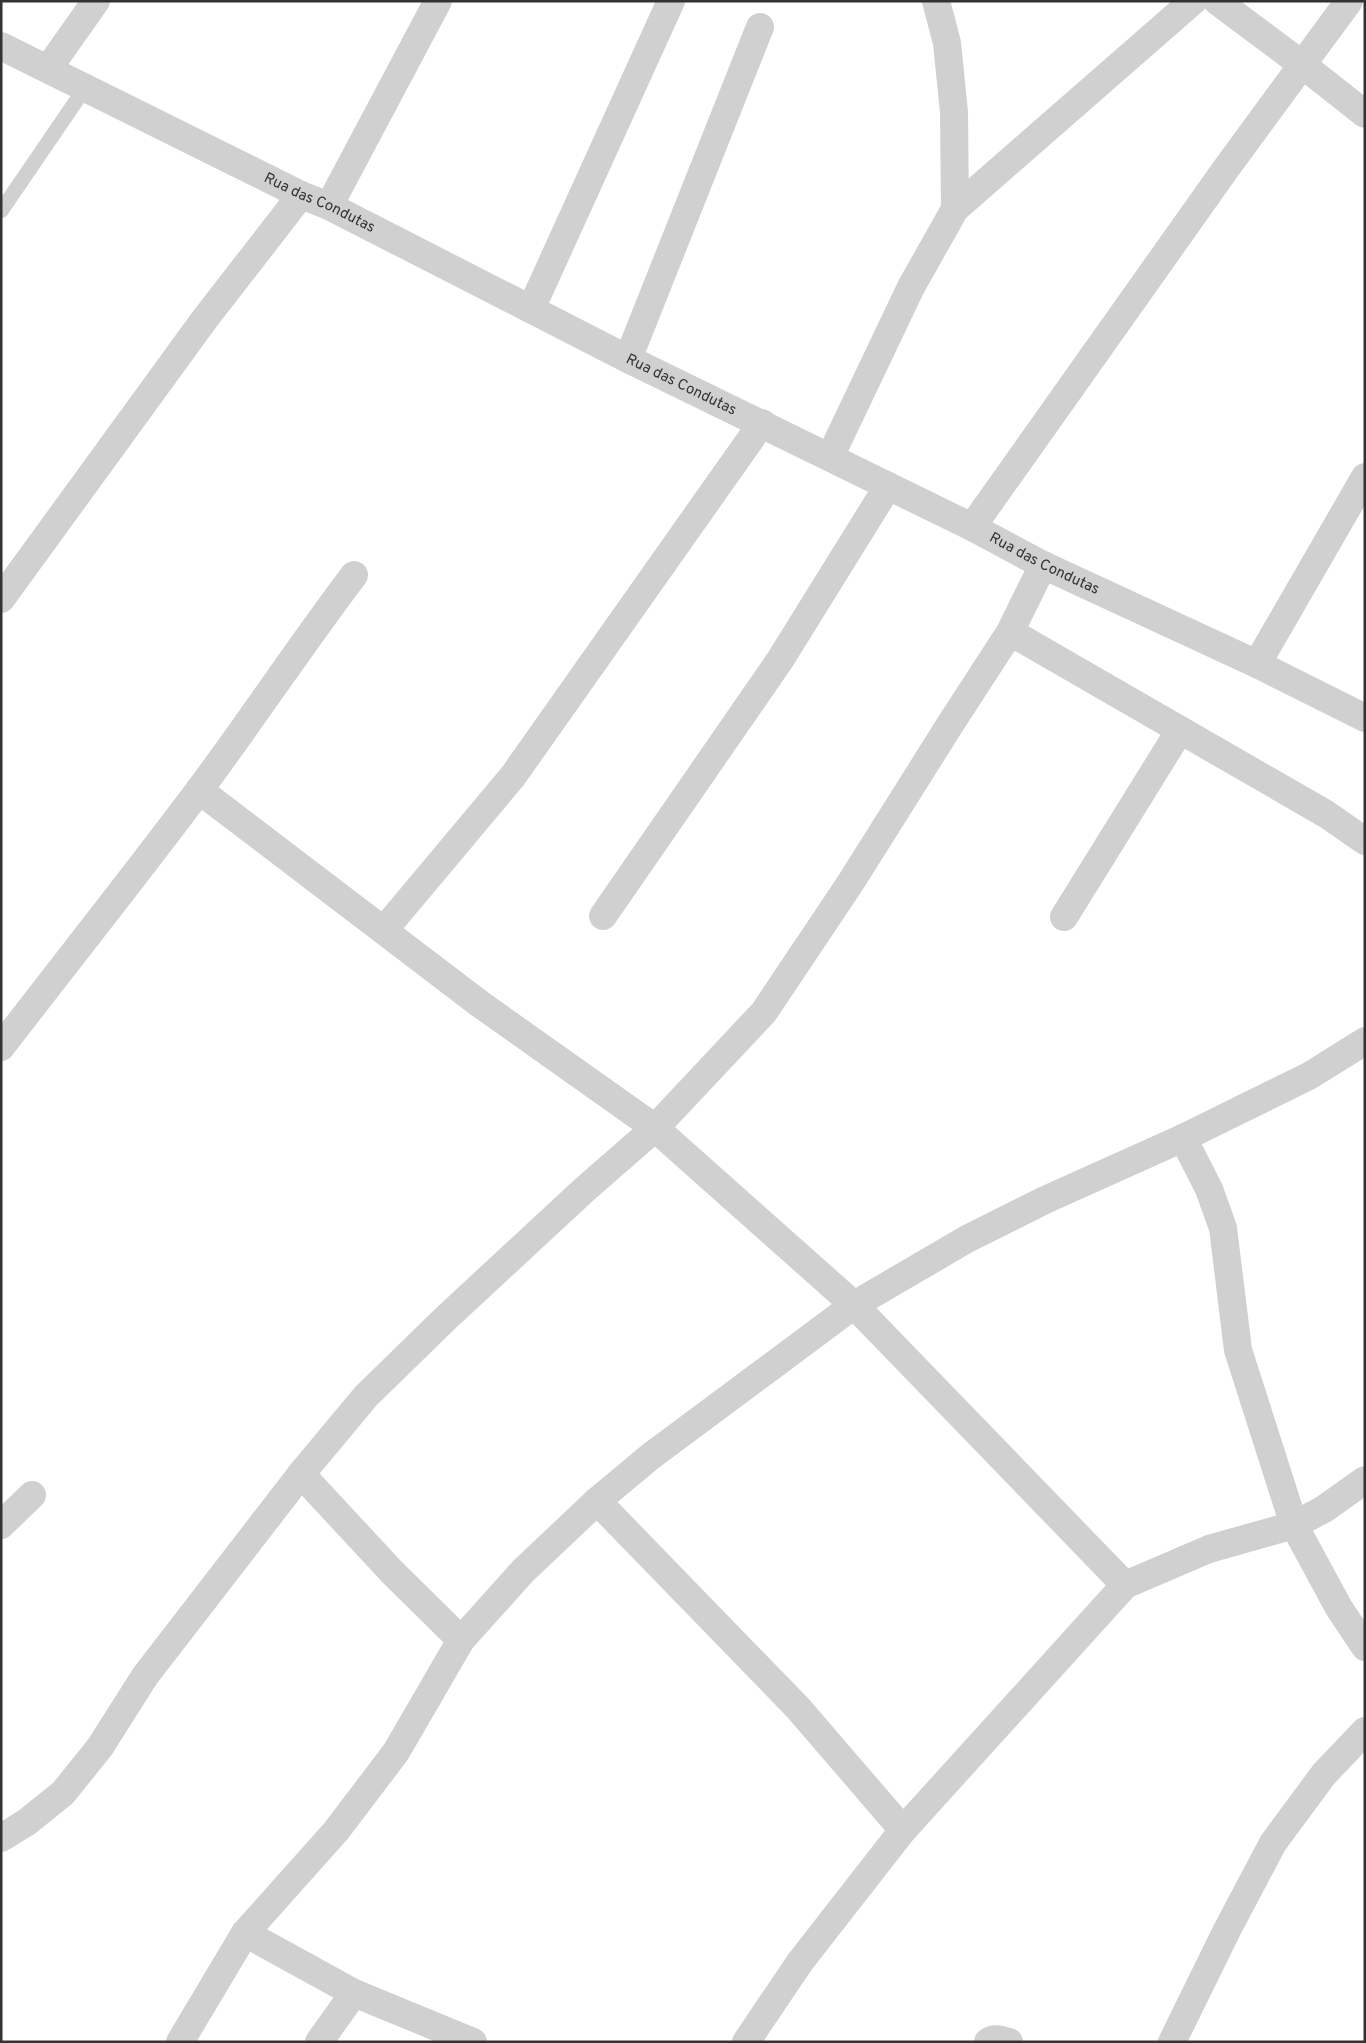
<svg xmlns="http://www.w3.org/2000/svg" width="1366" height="2043" font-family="Overpass,sans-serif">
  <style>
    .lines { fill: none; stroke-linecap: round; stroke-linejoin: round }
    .service { stroke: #d0d0d0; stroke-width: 15 }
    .minor { stroke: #d0d0d0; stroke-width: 28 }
    .tertiary { stroke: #d0d0d0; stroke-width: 28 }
    .labels { text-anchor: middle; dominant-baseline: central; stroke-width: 5; stroke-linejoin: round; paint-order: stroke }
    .street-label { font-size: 15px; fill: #333; stroke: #fff }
  </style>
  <rect width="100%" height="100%" fill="#fff"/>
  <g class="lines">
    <path class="service" d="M 1,211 L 85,88"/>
    <g class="minor">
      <path d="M 1217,1 L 1304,66 L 1365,114"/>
      <path d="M 48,69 L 96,1"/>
      <path d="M 329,206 L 438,1"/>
      <path d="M 955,209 L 1193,1"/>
      <path d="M 531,309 L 671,1"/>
      <path d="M 628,359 L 760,27"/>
      <path d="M 830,457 L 911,287 L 955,209 L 954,112 L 947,43 L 936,1"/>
      <path d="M 972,527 L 1225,170 L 1349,1"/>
      <path d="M 1,599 L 204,320 L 301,195"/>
      <path d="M 1010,632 L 1326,814 L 1365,841"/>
      <path d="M 1257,664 L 1365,477"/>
      <path d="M 199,790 L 480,1004 L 655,1128 L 854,1305 L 1125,1585"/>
      <path d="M 603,916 L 780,660 L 888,486"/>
      <path d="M 1064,917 L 1180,730"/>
      <path d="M 384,930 L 513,776 L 762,423"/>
      <path d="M 1,1047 C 67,961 135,876 200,789 C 252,719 301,645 354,575"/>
      <path d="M 1183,1138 L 1209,1189 L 1223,1228 L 1238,1350 L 1294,1525 L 1339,1608 L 1365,1647"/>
      <path d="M 301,1474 L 392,1572 L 461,1640"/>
      <path d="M 597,1501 L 798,1708 L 903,1830"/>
      <path d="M 1,1525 L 32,1495"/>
      <path d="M 1,1838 L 27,1822 L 63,1793 L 100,1747 L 145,1676 L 301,1474 L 366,1396 L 446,1318 L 584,1190 L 655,1128 L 764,1012 L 851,882 L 951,723 L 1010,632 L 1043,565"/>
      <path d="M 245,1933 L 354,1993 L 473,2042"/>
      <path d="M 180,2042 L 245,1933 L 336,1831 L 396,1752 L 461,1640 L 523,1571 L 597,1501 L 651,1456 L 854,1305 L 967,1239 L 1045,1200 L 1183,1138 L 1309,1076 L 1365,1041"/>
      <path d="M 319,2042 L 354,1993"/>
      <path d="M 746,2042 L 800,1962 L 903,1830 L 1125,1585 L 1209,1549 L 1294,1525 L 1324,1509 L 1365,1480"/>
      <path d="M 988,2042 C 994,2037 1002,2040 1009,2042"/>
      <path d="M 1172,2042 L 1227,1930 L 1273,1843 L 1324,1774 L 1365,1731"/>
    </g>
    <path class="tertiary" id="s1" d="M 1,46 L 301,195 L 329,206 L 628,359 L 972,527 L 1043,565 L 1257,664 L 1365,718"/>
  </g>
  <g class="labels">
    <g class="street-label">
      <text stroke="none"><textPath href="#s1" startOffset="355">Rua das Condutas</textPath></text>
      <text stroke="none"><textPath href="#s1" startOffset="760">Rua das Condutas</textPath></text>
      <text stroke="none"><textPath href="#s1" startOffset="1165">Rua das Condutas</textPath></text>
    </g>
  </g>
  <rect width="1366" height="2043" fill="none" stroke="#333333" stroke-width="5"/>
</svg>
